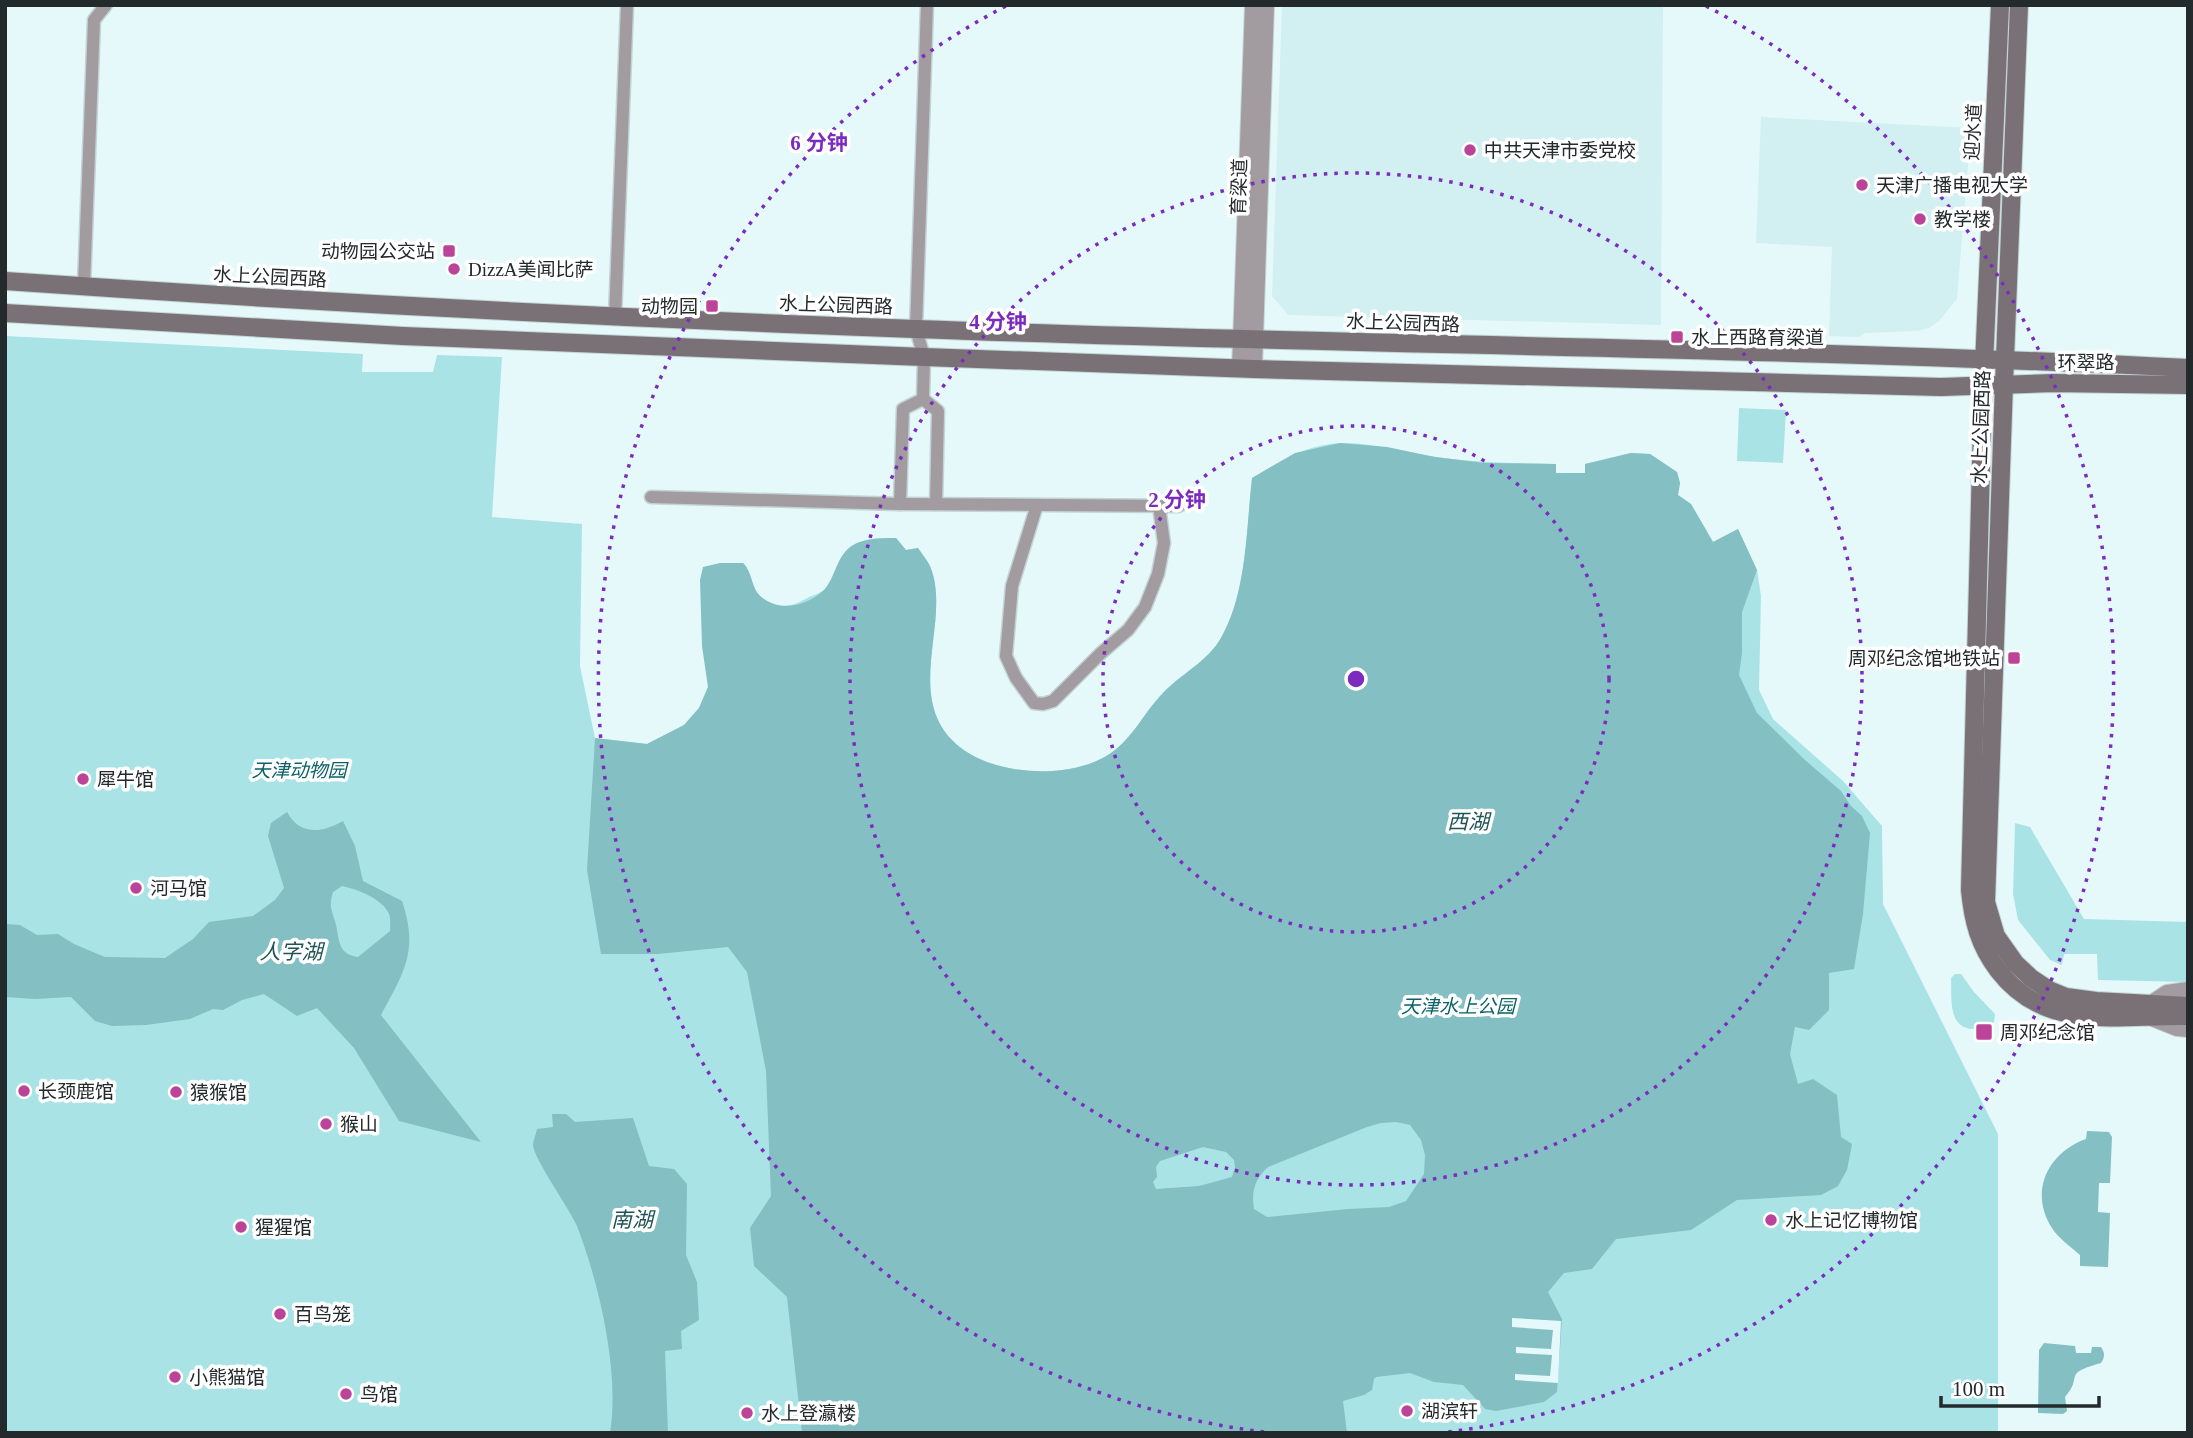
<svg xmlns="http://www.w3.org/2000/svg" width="2193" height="1438" font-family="'Times New Roman','Noto Sans SC',serif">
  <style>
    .built { fill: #d2eff1 }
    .green { fill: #aae3e6 }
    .water { fill: #83bfc3; fill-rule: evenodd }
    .pier { fill: #e6f9fa }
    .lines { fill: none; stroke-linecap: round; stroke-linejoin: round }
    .minor-casing { stroke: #c3d4d5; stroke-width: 15 }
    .tertiary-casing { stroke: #c3d4d5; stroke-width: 18 }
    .secondary-casing { stroke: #c3d4d5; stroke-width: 20 }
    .minor { stroke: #a29b9f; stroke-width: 12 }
    .tertiary { stroke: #a29b9f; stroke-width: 16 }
    .secondary { stroke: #7a7176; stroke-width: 18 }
    .ring { fill: none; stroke: #7b2cbf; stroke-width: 3.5; stroke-dasharray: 3.5 7 }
    .poi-dot { fill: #bb4498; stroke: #fff; stroke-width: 2.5 }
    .labels { text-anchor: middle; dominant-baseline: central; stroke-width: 7; stroke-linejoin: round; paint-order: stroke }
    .street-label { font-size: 19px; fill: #232a2b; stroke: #fff }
    .poi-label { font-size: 19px; fill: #232a2b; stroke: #fff; text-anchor: start }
    .park-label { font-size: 19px; font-style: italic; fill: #0a6267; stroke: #fff }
    .water-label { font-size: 21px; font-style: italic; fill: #1f5457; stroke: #fff }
    .centre { fill: #7b2cbf; stroke: #fff; stroke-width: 3.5 }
    .ring-label { font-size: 21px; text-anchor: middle; font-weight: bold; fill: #7b2cbf; stroke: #fff; stroke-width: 7; stroke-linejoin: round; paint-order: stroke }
  </style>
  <rect width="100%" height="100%" fill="#e6f9fa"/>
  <g class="built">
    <path d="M 1282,5 L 1663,5 L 1661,325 L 1288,315 L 1272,296 Z"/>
    <path d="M 1761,117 L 1971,128 L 1957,299 L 1939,321 L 1929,328 L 1918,331 L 1865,333 L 1859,337 L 1829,336 L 1832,247 L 1756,243 Z"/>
  </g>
  <g class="green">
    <path d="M 5,336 L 363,354 L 362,372 L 433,372 L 437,355 L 502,357 L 492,517 L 582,524 L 580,666 L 595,738 L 647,744 L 684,725 L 699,708 L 708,687 L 707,668 L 720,563 L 743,563 C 754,574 750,590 764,599 C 781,611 793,606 809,597 C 814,595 820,593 824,590 C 836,578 836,559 849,548 C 861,538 881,538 896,538 L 906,550 L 918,548 C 922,554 927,560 930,566 C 952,619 905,691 952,740 C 987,777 1071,781 1111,753 C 1133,738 1145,711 1163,693 C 1182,673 1207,662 1221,638 C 1247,592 1246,531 1252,478 C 1279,462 1307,444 1341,443 C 1373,442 1405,453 1437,457 C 1476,463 1516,463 1556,464 L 1556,473 L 1585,473 L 1585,464 L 1631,453 L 1650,454 L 1677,472 L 1680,483 L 1678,495 L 1691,504 L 1713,542 L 1738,529 L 1757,570 L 1761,596 L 1759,690 L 1773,719 L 1843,781 L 1882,826 L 1883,904 L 1998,1134 L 1998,1433 L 5,1433 Z"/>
    <path d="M 1739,408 L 1786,410 L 1783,463 L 1737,461 Z"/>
    <path d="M 2015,823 L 2030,827 L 2084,919 L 2188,922 L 2188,982 L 2098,980 L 2097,954 L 2064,954 L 2062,965 L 2050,960 L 2018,920 L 2013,894 Z"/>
    <path d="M 1955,974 L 1961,974 L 1974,992 L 1995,1014 L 1994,1022 C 1986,1028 1983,1029 1973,1029 C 1947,1028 1952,997 1951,978 Z"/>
  </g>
  <g class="water">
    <path d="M 1340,443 L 1387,447 L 1435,457 L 1485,463 L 1556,464 L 1556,473 L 1585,473 L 1585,464 L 1631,453 L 1650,454 L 1677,472 L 1680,483 L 1678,495 L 1691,504 L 1713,542 L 1738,529 L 1757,570 L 1742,612 L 1742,653 L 1739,675 L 1757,713 L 1805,760 L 1841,791 L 1851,806 L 1862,816 L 1870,833 L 1863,914 L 1854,969 L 1829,973 L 1829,1010 L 1809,1030 L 1795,1027 L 1790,1054 L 1798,1084 L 1813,1079 L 1837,1095 L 1841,1137 L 1852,1144 L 1847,1170 L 1838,1186 L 1821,1195 L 1737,1200 L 1691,1230 L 1616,1239 L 1592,1269 L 1564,1273 L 1548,1292 L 1562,1319 L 1557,1392 L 1544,1402 L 1496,1411 L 1485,1409 L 1463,1385 L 1434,1382 L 1410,1373 L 1376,1377 L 1374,1379 L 1372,1390 L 1364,1395 L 1343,1401 L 1347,1433 L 802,1433 L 787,1297 L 754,1266 L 750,1228 L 771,1196 L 766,1071 L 747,972 L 728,947 L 658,954 L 601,954 L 587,870 L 595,738 L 647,744 L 684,725 L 699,708 L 708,687 L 702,646 L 700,580 L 703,567 L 720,563 L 743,563 C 754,574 750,590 764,599 C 783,612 808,605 824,590 C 835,578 836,559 849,548 C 861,538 881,538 896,538 L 906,550 L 918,548 C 922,554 927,560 930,566 C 952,619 905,691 952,740 C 987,777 1071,781 1111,753 C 1133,738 1145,711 1163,693 C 1182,673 1207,662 1221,638 C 1247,592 1246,531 1252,478 L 1295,453 ZM 1396,1122 L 1410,1125 L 1421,1140 L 1425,1155 L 1424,1174 L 1406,1201 L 1389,1207 L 1348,1209 L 1267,1217 L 1254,1209 C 1251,1191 1255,1179 1268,1167 L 1367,1127 L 1381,1123 ZM 1203,1147 L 1226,1152 L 1234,1160 L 1235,1167 L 1232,1177 L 1199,1186 L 1156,1189 L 1153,1182 L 1157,1177 L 1156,1167 L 1160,1161 Z"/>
    <path d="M 287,812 C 300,836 322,833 343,821 L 355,846 L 363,881 L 402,901 C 419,951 404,972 381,1015 L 481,1142 L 399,1121 L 354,1048 L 317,1008 L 297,1016 L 264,994 L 242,1000 L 223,1010 L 213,1009 L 190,1019 L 146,1025 L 112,1026 L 95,1021 L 71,997 L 35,999 L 5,997 L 5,924 L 20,925 L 37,935 L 58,934 L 74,944 L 105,957 L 165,958 L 193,939 L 209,922 L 253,916 L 275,900 L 284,888 L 268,836 L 271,823 ZM 342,886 C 357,889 383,899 389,914 C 391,919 390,926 390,931 L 358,957 C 336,954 340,938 335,921 C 331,909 329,905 333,892 Z"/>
    <path d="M 552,1114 L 566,1114 L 575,1122 L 633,1118 L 649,1166 L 674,1169 L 687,1184 L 686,1255 L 697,1282 L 699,1320 L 681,1331 L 682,1349 L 665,1351 L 668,1433 L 610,1433 C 620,1372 599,1283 577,1226 C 569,1208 534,1159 533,1145 C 533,1141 536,1134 537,1129 L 553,1127 Z"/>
    <path d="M 2087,1131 L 2109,1132 L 2112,1137 L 2110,1183 L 2099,1183 L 2098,1212 L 2110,1213 L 2108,1267 L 2080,1266 L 2080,1255 C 2071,1247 2058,1238 2052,1228 C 2028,1191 2049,1152 2086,1139 Z"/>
    <path d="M 2044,1343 L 2075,1346 L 2076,1353 L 2091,1353 L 2092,1347 L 2101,1347 C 2105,1353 2105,1357 2101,1363 C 2061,1374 2084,1376 2065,1397 L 2067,1411 L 2063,1414 L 2038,1413 L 2039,1350 Z"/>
  </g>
  <path class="pier" d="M 1512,1318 L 1561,1321 L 1558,1383 L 1515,1380 L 1515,1374 L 1550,1376 L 1552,1355 L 1516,1353 L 1516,1347 L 1551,1349 L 1553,1330 L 1512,1327 Z"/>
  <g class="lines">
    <g class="minor-casing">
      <g id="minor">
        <path d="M 84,286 L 94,20 L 106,5"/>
        <path d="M 615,317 L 627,5"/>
        <path d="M 923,399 L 924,357 L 916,329 L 927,5"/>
        <path d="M 923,399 L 938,411 L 936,504"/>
        <path d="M 651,497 L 900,504 L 1179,506"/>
        <path d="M 900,504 L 903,409 L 923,399"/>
        <path d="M 1037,505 L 1012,586 L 1006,656 L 1016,678 L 1034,703 L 1043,704 L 1053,701 L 1100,654 L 1128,630 L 1145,607 L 1158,574 L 1164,543 L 1159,506"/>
      </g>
    </g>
    <g class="tertiary-casing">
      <g id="tertiary">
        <path d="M 1240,369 L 1253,5"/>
        <path d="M 1254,369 L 1266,5"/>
        <path d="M 2152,1003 L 2167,993 L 2188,990"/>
        <path d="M 2152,1018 L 2177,1028 L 2188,1029"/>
      </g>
    </g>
    <g class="secondary-casing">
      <g id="secondary">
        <path d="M 2000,5 L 1983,387 L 1970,890 C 1973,921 1979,945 1998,970 C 2047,1034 2118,1014 2188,1016"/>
        <path d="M 2019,5 L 2004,384 L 1986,902 L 1996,936 L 2015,963 L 2031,978 L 2049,990 L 2066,997 L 2096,1001 L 2188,1006"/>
        <path d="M 5,281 C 308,302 612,318 915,329 C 1339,345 1764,347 2188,368"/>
        <path d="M 5,313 L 403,336 L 924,357 L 1254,369 L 1941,387 L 2053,383 L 2188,385"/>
      </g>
    </g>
    <use href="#minor" class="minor"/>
    <use href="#tertiary" class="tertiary"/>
    <use href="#secondary" class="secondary"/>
  </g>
  <g class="ring">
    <circle cx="1356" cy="679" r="253"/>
    <circle cx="1356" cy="679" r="506"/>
    <path d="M1264 1432A759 759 0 0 1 1006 6M1706 6A759 759 0 0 1 1448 1432"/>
  </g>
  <g class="poi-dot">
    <circle cx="1470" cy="150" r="7"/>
    <circle cx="1862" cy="185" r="7"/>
    <circle cx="1920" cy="219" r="7"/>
    <rect x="442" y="244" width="14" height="14" rx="3.5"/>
    <circle cx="454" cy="269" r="7"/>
    <rect x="705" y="299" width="14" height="14" rx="3.5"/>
    <rect x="1670" y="330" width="14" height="14" rx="3.5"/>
    <rect x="2007" y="651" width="14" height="14" rx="3.5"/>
    <circle cx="83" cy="779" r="7"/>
    <circle cx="136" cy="888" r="7"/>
    <rect x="1975" y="1023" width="18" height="18" rx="3.5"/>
    <circle cx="24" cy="1091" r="7"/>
    <circle cx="176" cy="1092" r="7"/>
    <circle cx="326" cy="1124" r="7"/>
    <circle cx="1771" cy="1220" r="7"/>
    <circle cx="241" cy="1227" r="7"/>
    <circle cx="280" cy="1314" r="7"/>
    <circle cx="175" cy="1377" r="7"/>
    <circle cx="346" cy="1394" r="7"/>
    <circle cx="1407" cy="1411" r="7"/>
    <circle cx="747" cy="1413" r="7"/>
  </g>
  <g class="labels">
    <g class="street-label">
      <text transform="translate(1973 132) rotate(-87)">迎水道</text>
      <text transform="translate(1239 187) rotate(-88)">育梁道</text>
      <text transform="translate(270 277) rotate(3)">水上公园西路</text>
      <text transform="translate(836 305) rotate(2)">水上公园西路</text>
      <text transform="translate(1403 323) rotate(2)">水上公园西路</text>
      <text x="2086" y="362">环翠路</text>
      <text transform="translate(1981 427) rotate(-88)">水上公园西路</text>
    </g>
    <g class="poi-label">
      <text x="1484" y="150">中共天津市委党校</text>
      <text x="1876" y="185">天津广播电视大学</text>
      <text x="1934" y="219">教学楼</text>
      <text x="435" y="251" text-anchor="end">动物园公交站</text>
      <text x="468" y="269">DizzA美闻比萨</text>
      <text x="698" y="306" text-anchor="end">动物园</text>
      <text x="1691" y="337">水上西路育梁道</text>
      <text x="2000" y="658" text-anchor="end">周邓纪念馆地铁站</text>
      <text x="97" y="779">犀牛馆</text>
      <text x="150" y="888">河马馆</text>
      <text x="2000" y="1032">周邓纪念馆</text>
      <text x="38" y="1091">长颈鹿馆</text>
      <text x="190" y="1092">猿猴馆</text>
      <text x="340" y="1124">猴山</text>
      <text x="1785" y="1220">水上记忆博物馆</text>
      <text x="255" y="1227">猩猩馆</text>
      <text x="294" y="1314">百鸟笼</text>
      <text x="189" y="1377">小熊猫馆</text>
      <text x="360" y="1394">鸟馆</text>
      <text x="1421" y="1411">湖滨轩</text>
      <text x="761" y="1413">水上登瀛楼</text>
    </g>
    <g class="park-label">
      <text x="299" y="770">天津动物园</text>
      <text x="1458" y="1006">天津水上公园</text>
    </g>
    <g class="water-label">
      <text x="1468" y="822">西湖</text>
      <text x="291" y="952">人字湖</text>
      <text x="632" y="1220">南湖</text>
    </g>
  </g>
  <circle cx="1356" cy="679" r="10" class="centre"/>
  <g class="ring-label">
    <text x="819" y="150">6 分钟</text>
    <text x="998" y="329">4 分钟</text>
    <text x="1177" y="507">2 分钟</text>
  </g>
  <rect width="2193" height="1438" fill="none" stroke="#232a2b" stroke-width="14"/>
  <path d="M1941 1396v10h158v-10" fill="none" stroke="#232a2b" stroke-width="3.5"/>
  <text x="1952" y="1396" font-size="21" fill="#232a2b" stroke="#ffffff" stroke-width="5" paint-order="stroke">100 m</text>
</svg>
